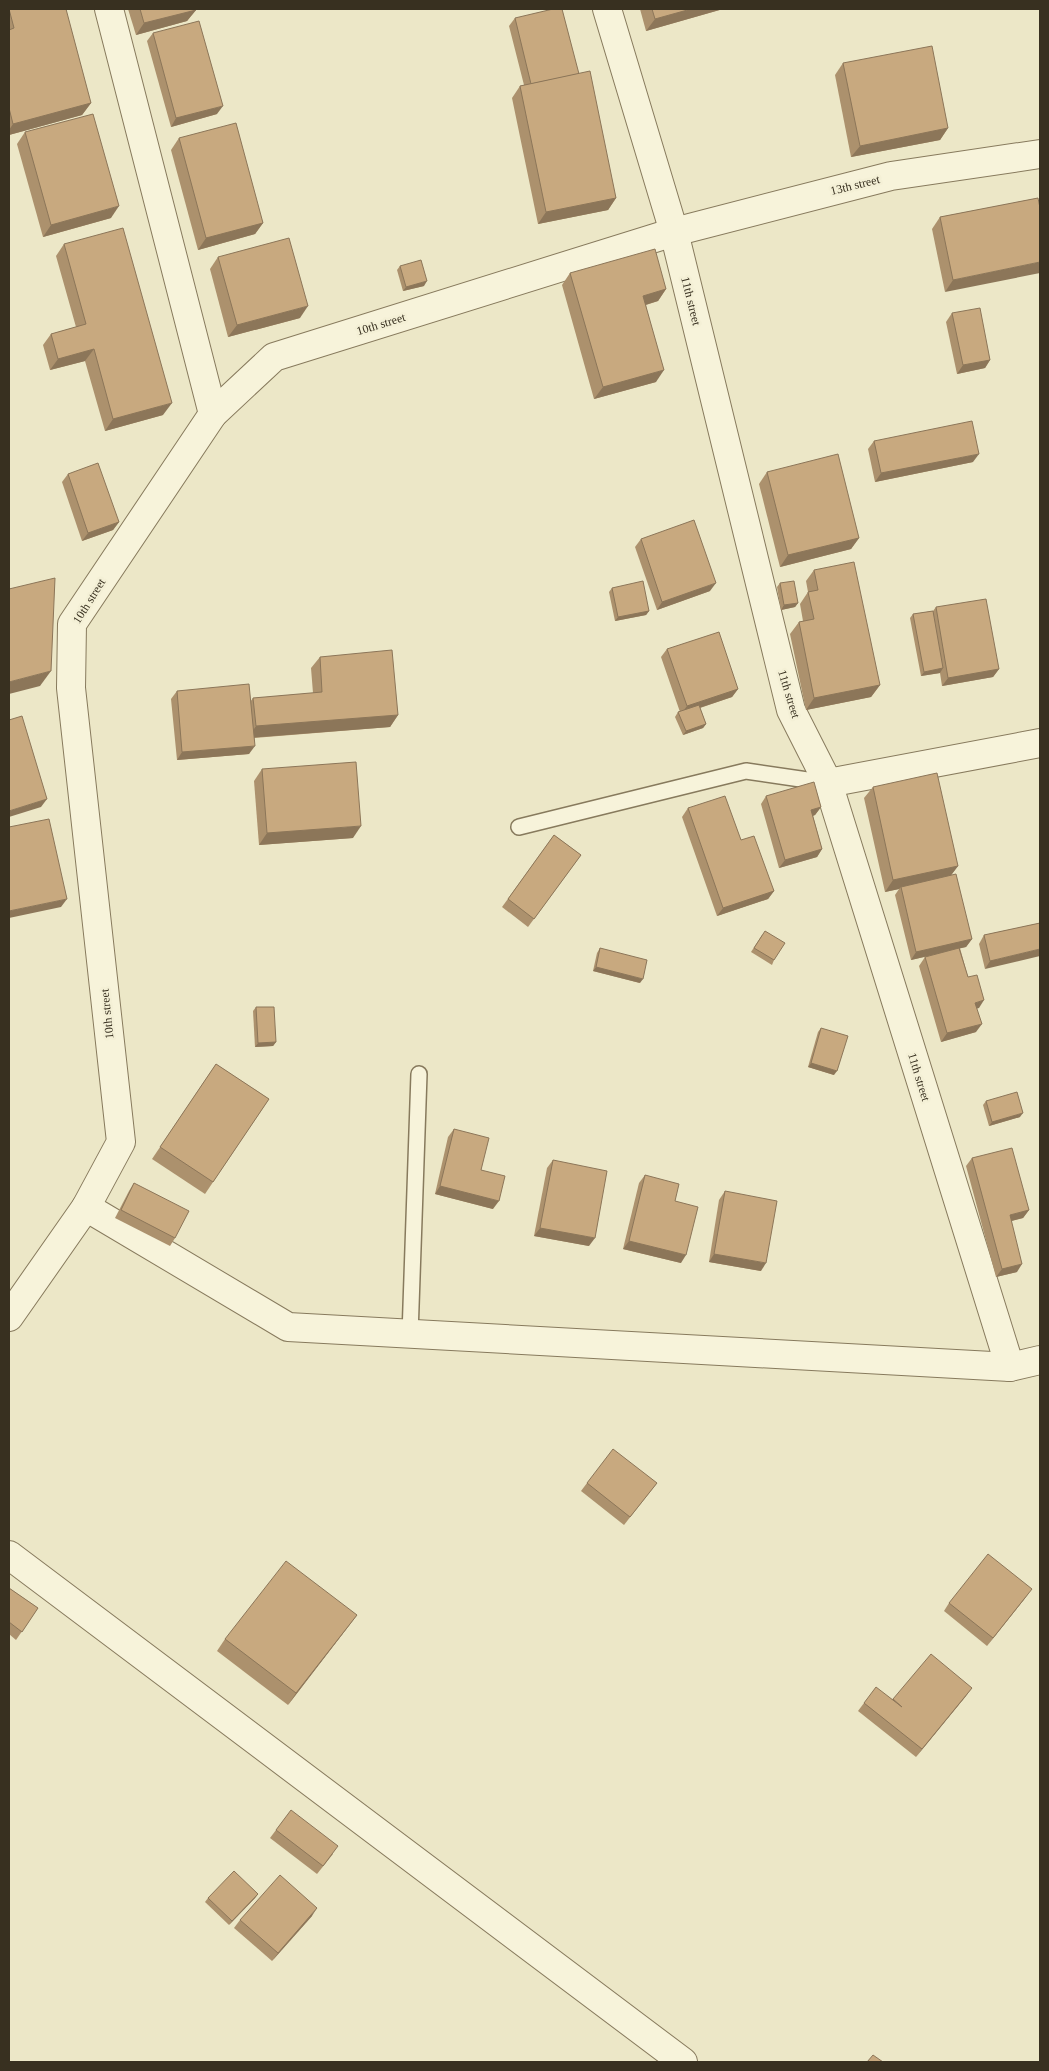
<svg xmlns="http://www.w3.org/2000/svg" width="1049" height="2071" font-family="Georgia,serif">
  <style>
    .lines { fill: none; stroke-linecap: round; stroke-linejoin: round }
    .service-casing { stroke: #877a5d; stroke-width: 18 }
    .minor-casing { stroke: #877a5d; stroke-width: 30 }
    .service { stroke: #f7f3da; stroke-width: 15 }
    .minor { stroke: #f7f3da; stroke-width: 28 }
    .wall { fill: #ac916d }
    .shaded-wall { fill: #8c7659 }
    .building { fill: #c8a97f; stroke: #8c7659 }
    .labels { text-anchor: middle; dominant-baseline: central; stroke-width: 5; stroke-linejoin: round; paint-order: stroke }
    .street-label { font-size: 12px; fill: #383020; stroke: #f4f0d6 }
  </style>
  <rect width="100%" height="100%" fill="#ece7c7"/>
  <g class="lines">
    <g class="service-casing">
      <g id="service">
        <path d="M 519,827 L 746,771 L 828,783"/>
        <path d="M 410,1335 L 419,1074"/>
      </g>
    </g>
    <g class="minor-casing">
      <g id="minor">
        <path d="M 109,9 L 213,414"/>
        <path d="M 607,9 L 674,232 L 791,710 L 828,783 L 1010,1367"/>
        <path d="M 828,783 L 1040,743"/>
        <path d="M 86,1207 L 288,1327 L 1010,1367 L 1040,1360"/>
        <path d="M 9,1317 L 86,1207 L 121,1142 L 71,688 L 72,624 L 213,414 L 274,357 L 674,232 L 891,176 L 1040,154"/>
        <path d="M 9,1555 L 683,2062"/>
      </g>
    </g>
    <use href="#service" class="service"/>
    <use href="#minor" class="minor"/>
  </g>
  <g class="wall">
    <path d="M 9,9 L 91,103 L 82,115 L 9,135 Z"/>
    <path d="M 128,9 L 195,9 L 196,10 L 187,21 L 136,35 Z"/>
    <path d="M 640,9 L 723,9 L 646,31 Z"/>
    <path d="M 515,18 L 579,74 L 616,198 L 608,210 L 538,224 L 512,98 L 520,86 L 524,85 L 509,26 Z"/>
    <path d="M 153,33 L 217,114 L 171,127 L 147,41 Z"/>
    <path d="M 843,63 L 948,128 L 940,140 L 851,157 L 835,75 Z"/>
    <path d="M 25,132 L 111,218 L 43,237 L 17,144 Z"/>
    <path d="M 179,138 L 263,223 L 255,234 L 198,250 L 171,150 Z"/>
    <path d="M 1038,198 L 945,292 L 932,229 L 940,217 Z"/>
    <path d="M 64,244 L 163,415 L 105,431 L 85,361 L 50,370 L 43,345 L 51,334 L 76,327 L 56,256 Z"/>
    <path d="M 218,257 L 300,318 L 228,337 L 210,269 Z"/>
    <path d="M 400,266 L 424,286 L 403,291 L 397,270 Z"/>
    <path d="M 570,273 L 666,289 L 658,301 L 646,305 L 656,382 L 594,399 L 562,285 Z"/>
    <path d="M 952,313 L 990,360 L 985,368 L 957,374 L 946,322 Z"/>
    <path d="M 874,441 L 973,462 L 875,482 L 868,449 Z"/>
    <path d="M 767,472 L 859,538 L 851,549 L 780,567 L 759,484 Z"/>
    <path d="M 68,474 L 119,522 L 113,530 L 82,541 L 62,482 Z"/>
    <path d="M 641,539 L 710,591 L 657,610 L 635,547 Z"/>
    <path d="M 814,570 L 880,685 L 871,697 L 806,710 L 790,634 L 799,622 L 803,621 L 800,604 L 808,592 L 806,581 Z"/>
    <path d="M 780,583 L 798,603 L 795,607 L 781,610 L 777,587 Z"/>
    <path d="M 612,588 L 649,611 L 646,615 L 615,621 L 609,592 Z"/>
    <path d="M 936,607 L 999,669 L 993,677 L 942,686 L 940,673 L 921,676 L 910,618 L 913,614 L 933,611 Z"/>
    <path d="M 667,649 L 738,689 L 732,697 L 700,708 L 706,724 L 703,728 L 683,735 L 675,717 L 678,712 L 680,712 L 661,657 Z"/>
    <path d="M 320,657 L 398,715 L 390,727 L 254,738 L 249,754 L 177,760 L 171,699 L 177,691 L 250,702 L 253,698 L 313,693 L 311,668 Z"/>
    <path d="M 262,769 L 353,838 L 259,845 L 254,781 Z"/>
    <path d="M 873,787 L 958,866 L 951,875 L 972,939 L 966,947 L 960,948 L 968,977 L 979,1008 L 977,1008 L 976,1032 L 941,1042 L 919,966 L 925,957 L 946,952 L 911,960 L 895,895 L 899,889 L 885,892 L 864,798 Z"/>
    <path d="M 766,796 L 821,807 L 815,815 L 813,816 L 822,849 L 817,857 L 779,868 L 761,804 Z"/>
    <path d="M 688,808 L 741,840 L 774,891 L 768,899 L 717,916 L 682,817 Z"/>
    <path d="M 554,835 L 581,855 L 528,927 L 502,907 Z"/>
    <path d="M 1040,923 L 985,969 L 979,944 L 984,935 Z"/>
    <path d="M 762,935 L 774,960 L 772,965 L 751,952 Z"/>
    <path d="M 600,948 L 640,983 L 593,971 L 597,953 Z"/>
    <path d="M 256,1007 L 276,1042 L 273,1046 L 255,1047 L 253,1011 Z"/>
    <path d="M 821,1028 L 834,1075 L 808,1067 L 818,1032 Z"/>
    <path d="M 216,1064 L 269,1099 L 205,1194 L 152,1159 Z"/>
    <path d="M 986,1101 L 1020,1117 L 989,1126 L 983,1105 Z"/>
    <path d="M 454,1129 L 481,1170 L 493,1209 L 435,1194 L 448,1137 Z"/>
    <path d="M 972,1158 L 1029,1210 L 1023,1218 L 1011,1221 L 1017,1272 L 996,1277 L 966,1166 Z"/>
    <path d="M 553,1160 L 589,1246 L 534,1236 L 547,1168 Z"/>
    <path d="M 645,1175 L 675,1201 L 681,1263 L 623,1249 L 639,1183 Z"/>
    <path d="M 134,1183 L 175,1238 L 170,1246 L 115,1218 L 129,1191 Z"/>
    <path d="M 725,1191 L 761,1271 L 709,1262 L 719,1200 Z"/>
    <path d="M 587,1483 L 657,1483 L 624,1525 L 581,1491 Z"/>
    <path d="M 9,1588 L 38,1608 L 16,1640 L 9,1634 Z"/>
    <path d="M 1026,1597 L 987,1646 L 944,1611 L 949,1603 Z"/>
    <path d="M 357,1615 L 288,1705 L 217,1651 L 225,1639 Z"/>
    <path d="M 966,1696 L 916,1757 L 858,1711 L 864,1703 L 892,1699 Z"/>
    <path d="M 276,1830 L 333,1854 L 317,1874 L 270,1838 Z"/>
    <path d="M 258,1894 L 255,1898 L 229,1925 L 205,1902 L 208,1898 Z"/>
    <path d="M 312,1916 L 272,1961 L 234,1928 L 240,1920 Z"/>
  </g>
  <g class="shaded-wall">
    <path d="M 691,9 L 723,9 L 646,31 L 655,19 Z"/>
    <path d="M 196,10 L 187,21 L 136,35 L 144,23 Z"/>
    <path d="M 91,103 L 82,115 L 9,135 L 9,130 L 13,124 Z"/>
    <path d="M 223,106 L 217,114 L 171,127 L 176,118 Z"/>
    <path d="M 948,128 L 940,140 L 851,157 L 860,146 Z"/>
    <path d="M 616,198 L 608,210 L 538,224 L 546,212 Z"/>
    <path d="M 119,206 L 111,218 L 43,237 L 51,225 Z"/>
    <path d="M 263,223 L 255,234 L 198,250 L 206,238 Z"/>
    <path d="M 1040,262 L 1040,273 L 945,292 L 953,280 Z"/>
    <path d="M 427,281 L 424,286 L 403,291 L 406,287 Z"/>
    <path d="M 666,289 L 658,301 L 635,308 L 643,296 Z"/>
    <path d="M 308,306 L 300,318 L 228,337 L 237,325 Z"/>
    <path d="M 94,349 L 85,361 L 50,370 L 58,359 Z"/>
    <path d="M 990,360 L 985,368 L 957,374 L 963,365 Z"/>
    <path d="M 664,370 L 656,382 L 594,399 L 603,387 Z"/>
    <path d="M 172,403 L 163,415 L 105,431 L 113,419 Z"/>
    <path d="M 979,454 L 973,462 L 875,482 L 881,473 Z"/>
    <path d="M 119,522 L 113,530 L 82,541 L 88,533 Z"/>
    <path d="M 859,538 L 851,549 L 780,567 L 788,555 Z"/>
    <path d="M 716,583 L 710,591 L 657,610 L 662,602 Z"/>
    <path d="M 798,603 L 795,607 L 781,610 L 784,605 Z"/>
    <path d="M 649,611 L 646,615 L 615,621 L 618,617 Z"/>
    <path d="M 943,668 L 940,673 L 921,676 L 924,672 Z"/>
    <path d="M 999,669 L 993,677 L 942,686 L 948,678 Z"/>
    <path d="M 51,671 L 40,686 L 9,694 L 9,682 Z"/>
    <path d="M 880,685 L 871,697 L 806,710 L 814,698 Z"/>
    <path d="M 738,689 L 732,697 L 681,714 L 687,706 Z"/>
    <path d="M 398,715 L 390,727 L 248,738 L 256,726 Z"/>
    <path d="M 706,724 L 703,728 L 683,735 L 686,731 Z"/>
    <path d="M 255,746 L 249,754 L 177,760 L 182,752 Z"/>
    <path d="M 47,799 L 41,807 L 9,817 L 9,811 Z"/>
    <path d="M 821,807 L 815,815 L 805,818 L 811,810 Z"/>
    <path d="M 361,826 L 353,838 L 259,845 L 267,833 Z"/>
    <path d="M 822,849 L 817,857 L 779,868 L 785,860 Z"/>
    <path d="M 958,866 L 949,878 L 901,887 L 899,889 L 885,892 L 893,880 Z"/>
    <path d="M 774,891 L 768,899 L 717,916 L 723,908 Z"/>
    <path d="M 67,899 L 61,907 L 9,918 L 9,911 Z"/>
    <path d="M 972,939 L 966,947 L 911,960 L 916,952 Z"/>
    <path d="M 1040,949 L 1040,956 L 985,969 L 990,961 Z"/>
    <path d="M 596,967 L 643,979 L 640,983 L 593,971 Z"/>
    <path d="M 984,1000 L 979,1008 L 969,1011 L 975,1003 Z"/>
    <path d="M 982,1024 L 976,1032 L 941,1042 L 947,1033 Z"/>
    <path d="M 276,1042 L 273,1046 L 255,1047 L 258,1043 Z"/>
    <path d="M 811,1063 L 837,1071 L 834,1075 L 808,1067 Z"/>
    <path d="M 1023,1113 L 1020,1117 L 989,1126 L 992,1122 Z"/>
    <path d="M 440,1186 L 499,1201 L 493,1209 L 435,1194 Z"/>
    <path d="M 1029,1210 L 1023,1218 L 1004,1223 L 1010,1215 Z"/>
    <path d="M 540,1228 L 595,1238 L 589,1246 L 534,1236 Z"/>
    <path d="M 629,1241 L 686,1255 L 681,1263 L 623,1249 Z"/>
    <path d="M 714,1254 L 766,1263 L 761,1271 L 709,1262 Z"/>
    <path d="M 1022,1264 L 1017,1272 L 996,1277 L 1002,1269 Z"/>
    <path d="M 1032,1589 L 1026,1597 L 987,1646 L 993,1638 Z"/>
    <path d="M 357,1615 L 348,1627 L 288,1705 L 296,1693 Z"/>
    <path d="M 972,1688 L 966,1696 L 916,1757 L 922,1749 Z"/>
    <path d="M 258,1894 L 255,1898 L 229,1925 L 232,1921 Z"/>
    <path d="M 317,1908 L 312,1916 L 272,1961 L 278,1953 Z"/>
  </g>
  <g class="building">
    <path d="M 9,9 L 66,9 L 91,103 L 13,124 L 9,108 L 9,30 L 14,28 Z"/>
    <path d="M 140,9 L 195,9 L 196,10 L 144,23 Z"/>
    <path d="M 553,9 L 562,9 L 579,74 L 531,84 L 515,18 Z"/>
    <path d="M 652,9 L 691,9 L 655,19 Z"/>
    <path d="M 199,21 L 223,106 L 176,118 L 153,33 Z"/>
    <path d="M 932,46 L 948,128 L 860,146 L 843,63 Z"/>
    <path d="M 590,71 L 616,198 L 546,212 L 520,86 Z"/>
    <path d="M 93,114 L 119,206 L 51,225 L 25,132 Z"/>
    <path d="M 236,123 L 263,223 L 206,238 L 179,138 Z"/>
    <path d="M 1038,198 L 1040,208 L 1040,262 L 953,280 L 940,217 Z"/>
    <path d="M 123,228 L 172,403 L 113,419 L 94,349 L 58,359 L 51,334 L 86,324 L 64,244 Z"/>
    <path d="M 289,238 L 308,306 L 237,325 L 218,257 Z"/>
    <path d="M 655,249 L 666,289 L 643,296 L 664,370 L 603,387 L 570,273 Z"/>
    <path d="M 421,260 L 427,281 L 406,287 L 400,266 Z"/>
    <path d="M 980,308 L 990,360 L 963,365 L 952,313 Z"/>
    <path d="M 972,421 L 979,454 L 881,473 L 874,441 Z"/>
    <path d="M 838,454 L 859,538 L 788,555 L 767,472 Z"/>
    <path d="M 98,463 L 119,522 L 88,533 L 68,474 Z"/>
    <path d="M 694,520 L 716,583 L 662,602 L 641,539 Z"/>
    <path d="M 854,562 L 880,685 L 814,698 L 799,622 L 814,619 L 808,592 L 818,590 L 814,570 Z"/>
    <path d="M 55,578 L 51,671 L 9,682 L 9,589 Z"/>
    <path d="M 643,581 L 649,611 L 618,617 L 612,588 Z"/>
    <path d="M 794,581 L 798,603 L 784,605 L 780,583 Z"/>
    <path d="M 986,599 L 999,669 L 948,678 L 936,607 Z"/>
    <path d="M 933,611 L 943,668 L 924,672 L 913,614 Z"/>
    <path d="M 719,632 L 738,689 L 687,706 L 667,649 Z"/>
    <path d="M 392,650 L 398,715 L 256,726 L 253,698 L 322,692 L 320,657 Z"/>
    <path d="M 249,684 L 255,746 L 182,752 L 177,691 Z"/>
    <path d="M 699,705 L 706,724 L 686,731 L 678,712 Z"/>
    <path d="M 22,716 L 47,799 L 9,811 L 9,720 Z"/>
    <path d="M 356,762 L 361,826 L 267,833 L 262,769 Z"/>
    <path d="M 937,773 L 958,866 L 893,880 L 873,787 Z"/>
    <path d="M 814,782 L 821,807 L 811,810 L 822,849 L 785,860 L 766,796 Z"/>
    <path d="M 725,796 L 741,840 L 754,836 L 774,891 L 723,908 L 688,808 Z"/>
    <path d="M 49,819 L 67,899 L 9,911 L 9,827 Z"/>
    <path d="M 554,835 L 581,855 L 534,919 L 508,899 Z"/>
    <path d="M 956,874 L 972,939 L 916,952 L 901,887 Z"/>
    <path d="M 1040,923 L 1040,949 L 990,961 L 984,935 Z"/>
    <path d="M 765,931 L 785,943 L 774,960 L 754,948 Z"/>
    <path d="M 600,948 L 647,960 L 643,979 L 596,967 Z"/>
    <path d="M 959,948 L 968,977 L 977,975 L 984,1000 L 975,1003 L 982,1024 L 947,1033 L 925,957 Z"/>
    <path d="M 256,1007 L 274,1007 L 276,1042 L 258,1043 Z"/>
    <path d="M 821,1028 L 848,1036 L 837,1071 L 811,1063 Z"/>
    <path d="M 216,1064 L 269,1099 L 213,1182 L 160,1147 Z"/>
    <path d="M 1017,1092 L 1023,1113 L 992,1122 L 986,1101 Z"/>
    <path d="M 454,1129 L 489,1138 L 481,1170 L 505,1176 L 499,1201 L 440,1186 Z"/>
    <path d="M 1012,1148 L 1029,1210 L 1010,1215 L 1022,1264 L 1002,1269 L 972,1158 Z"/>
    <path d="M 553,1160 L 607,1171 L 595,1238 L 540,1228 Z"/>
    <path d="M 645,1175 L 679,1184 L 675,1201 L 698,1207 L 686,1255 L 629,1241 Z"/>
    <path d="M 134,1183 L 189,1211 L 175,1238 L 121,1210 Z"/>
    <path d="M 725,1191 L 777,1201 L 766,1263 L 714,1254 Z"/>
    <path d="M 613,1449 L 657,1483 L 630,1517 L 587,1483 Z"/>
    <path d="M 988,1554 L 1032,1589 L 993,1638 L 949,1603 Z"/>
    <path d="M 286,1561 L 357,1615 L 296,1693 L 225,1639 Z"/>
    <path d="M 9,1588 L 38,1608 L 22,1632 L 9,1622 Z"/>
    <path d="M 931,1654 L 972,1688 L 922,1749 L 864,1703 L 876,1687 L 902,1707 L 893,1699 Z"/>
    <path d="M 291,1810 L 338,1846 L 323,1866 L 276,1830 Z"/>
    <path d="M 234,1871 L 258,1894 L 232,1921 L 208,1898 Z"/>
    <path d="M 280,1875 L 317,1908 L 278,1953 L 240,1920 Z"/>
    <path d="M 873,2055 L 883,2062 L 867,2062 Z"/>
  </g>
  <g class="labels">
    <g class="street-label">
      <text transform="translate(855 185) rotate(-14)">13th street</text>
      <text transform="translate(691 301) rotate(76)">11th street</text>
      <text transform="translate(381 324) rotate(-17)">10th street</text>
      <text transform="translate(89 601) rotate(-58)">10th street</text>
      <text transform="translate(789 694) rotate(73)">11th street</text>
      <text transform="translate(107 1014) rotate(-96)">10th street</text>
      <text transform="translate(919 1077) rotate(73)">11th street</text>
    </g>
  </g>
  <rect width="1049" height="2071" fill="none" stroke="#383020" stroke-width="20"/>
</svg>
